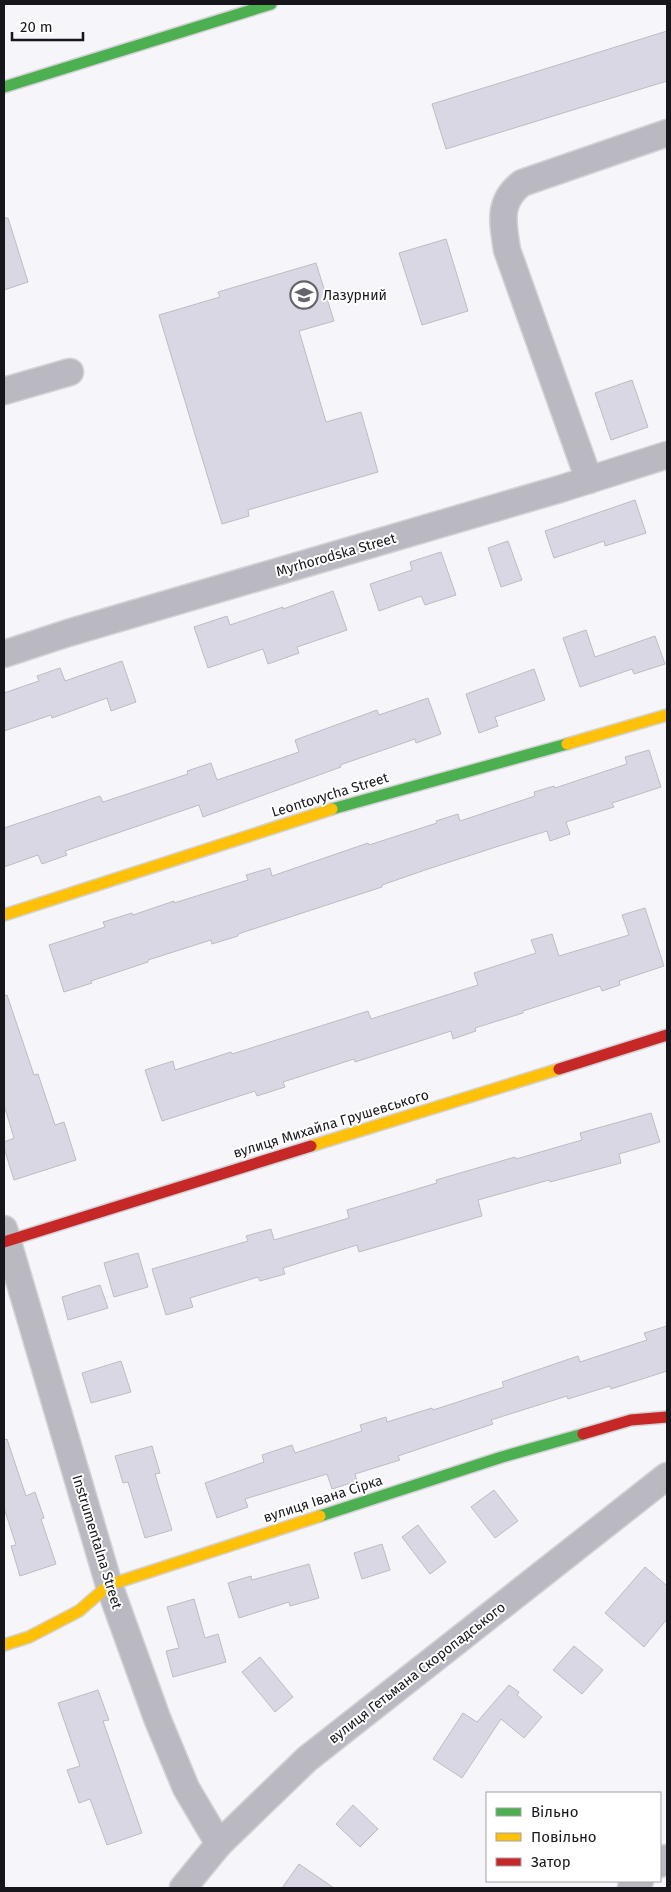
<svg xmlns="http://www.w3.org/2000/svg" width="671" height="1892" font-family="'Fira Sans',sans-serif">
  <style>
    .building { fill: #d9d7e3; stroke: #bdbcc2 }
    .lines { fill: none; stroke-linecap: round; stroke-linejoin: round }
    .street-casing { stroke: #d3d2d6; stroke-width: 29 }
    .fast-casing { stroke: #d3d2d6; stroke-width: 14 }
    .slow-casing { stroke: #d3d2d6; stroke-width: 14 }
    .jam-casing { stroke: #d3d2d6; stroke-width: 14 }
    .street { stroke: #bab9c1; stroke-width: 26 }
    .fast { stroke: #4caf50; stroke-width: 11 }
    .slow { stroke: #ffc107; stroke-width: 11 }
    .jam { stroke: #c62828; stroke-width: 11 }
    .labels { text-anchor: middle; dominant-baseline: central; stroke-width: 4; stroke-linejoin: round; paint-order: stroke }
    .poi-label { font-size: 14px; fill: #17161d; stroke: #fff; text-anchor: start }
    .street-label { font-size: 14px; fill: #17161d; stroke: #fff }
  </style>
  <rect width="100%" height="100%" fill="#f6f5fa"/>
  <g class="building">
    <path d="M 667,31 L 667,81 L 446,149 L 432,104 Z"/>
    <path d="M 4,218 L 8,218 L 28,282 L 4,290 Z"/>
    <path d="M 446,239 L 468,311 L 422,325 L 399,253 Z"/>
    <path d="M 316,263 L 334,321 L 299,331 L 326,422 L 361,412 L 378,472 L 248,510 L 249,516 L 222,524 L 159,315 L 220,297 L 218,292 Z"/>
    <path d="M 632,380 L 648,427 L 611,440 L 595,393 Z"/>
    <path d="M 635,500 L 646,533 L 605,546 L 604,541 L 554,558 L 545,531 Z"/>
    <path d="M 508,541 L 522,580 L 501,587 L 488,548 Z"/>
    <path d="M 441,552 L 456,595 L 425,605 L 421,596 L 379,611 L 370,584 L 412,570 L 410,562 Z"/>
    <path d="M 333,591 L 347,630 L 297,647 L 299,653 L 268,664 L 263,649 L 208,668 L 194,627 L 227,616 L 230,625 L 283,607 L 283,609 Z"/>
    <path d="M 586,630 L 595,657 L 655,636 L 665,664 L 634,674 L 632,669 L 580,687 L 563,638 Z"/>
    <path d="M 122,661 L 136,702 L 111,711 L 107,698 L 52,718 L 51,715 L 4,731 L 4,693 L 39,681 L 37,676 L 60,668 L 65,681 Z"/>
    <path d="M 534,669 L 545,700 L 495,717 L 498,726 L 479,733 L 466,694 Z"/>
    <path d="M 428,698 L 441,734 L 416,743 L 415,739 L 340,765 L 341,767 L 203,817 L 199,805 L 65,851 L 67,855 L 42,864 L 38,855 L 4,867 L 4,828 L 100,796 L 103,802 L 188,774 L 187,771 L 211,763 L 217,780 L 299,752 L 295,740 L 377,710 L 379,715 Z"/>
    <path d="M 649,750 L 661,787 L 612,803 L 614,807 L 566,822 L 570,834 L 550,841 L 547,831 L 499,846 L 428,869 L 382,885 L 382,887 L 238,934 L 238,936 L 212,944 L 211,940 L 148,960 L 148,962 L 91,981 L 92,983 L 64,992 L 49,945 L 105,927 L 103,922 L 132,913 L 133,915 L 174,901 L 174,903 L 248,880 L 246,875 L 270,868 L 272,876 L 368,843 L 369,845 L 437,823 L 436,821 L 458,814 L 460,821 L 535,796 L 534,792 L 554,786 L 555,788 L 627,764 L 625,757 Z"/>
    <path d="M 645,908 L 664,966 L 619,981 L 620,985 L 602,991 L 600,986 L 523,1011 L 523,1013 L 475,1028 L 476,1031 L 453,1039 L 451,1031 L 355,1062 L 354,1059 L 283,1082 L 285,1087 L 257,1096 L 255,1091 L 162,1121 L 145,1070 L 173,1061 L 175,1070 L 231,1052 L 232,1054 L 368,1011 L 371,1019 L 478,985 L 474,973 L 536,953 L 531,940 L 552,934 L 559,956 L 629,935 L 622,915 Z"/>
    <path d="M 7,995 L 34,1075 L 38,1074 L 55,1125 L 64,1122 L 76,1160 L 14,1180 L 4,1148 L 4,1142 L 14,1138 L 4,1105 L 4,996 Z"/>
    <path d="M 651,1113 L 660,1142 L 619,1154 L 621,1163 L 550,1182 L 549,1180 L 478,1200 L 482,1216 L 359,1252 L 357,1245 L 283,1268 L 285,1274 L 260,1281 L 258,1277 L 190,1298 L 193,1307 L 166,1315 L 152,1269 L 248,1241 L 246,1236 L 271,1229 L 274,1240 L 349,1218 L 347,1210 L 437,1183 L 436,1180 L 515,1157 L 516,1159 L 582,1140 L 580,1133 Z"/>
    <path d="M 138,1253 L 148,1287 L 114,1297 L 104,1263 Z"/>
    <path d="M 100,1285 L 108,1308 L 68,1320 L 62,1297 Z"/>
    <path d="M 667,1326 L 667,1371 L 611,1389 L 610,1386 L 568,1399 L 567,1396 L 491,1420 L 493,1424 L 398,1456 L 400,1460 L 355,1474 L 357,1481 L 332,1489 L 327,1474 L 245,1499 L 248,1507 L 217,1518 L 205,1483 L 264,1462 L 262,1455 L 292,1445 L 295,1453 L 362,1431 L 360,1425 L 386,1417 L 387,1422 L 432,1408 L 433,1410 L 504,1387 L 502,1382 L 578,1356 L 580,1362 L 647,1340 L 644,1333 Z"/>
    <path d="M 121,1361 L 131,1392 L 91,1403 L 82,1373 Z"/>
    <path d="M 7,1439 L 26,1496 L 35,1492 L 44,1518 L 41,1519 L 56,1564 L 20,1576 L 11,1546 L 16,1545 L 4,1508 L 4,1440 Z"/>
    <path d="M 152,1446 L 160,1473 L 155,1474 L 172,1530 L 145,1538 L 128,1482 L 123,1483 L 115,1456 Z"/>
    <path d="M 494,1490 L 518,1521 L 495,1538 L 471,1507 Z"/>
    <path d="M 418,1525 L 446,1562 L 430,1574 L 402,1537 Z"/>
    <path d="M 382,1544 L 390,1570 L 362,1579 L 354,1553 Z"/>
    <path d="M 309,1564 L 319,1598 L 290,1606 L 289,1602 L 239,1618 L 228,1583 L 251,1576 L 252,1580 Z"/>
    <path d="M 645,1567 L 667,1586 L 667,1619 L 644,1647 L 605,1613 Z"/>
    <path d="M 194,1599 L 205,1638 L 218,1634 L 226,1662 L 173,1677 L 166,1651 L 179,1648 L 167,1607 Z"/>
    <path d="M 574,1646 L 603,1670 L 582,1694 L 553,1670 Z"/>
    <path d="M 260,1657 L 293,1697 L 275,1712 L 242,1672 Z"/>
    <path d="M 509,1685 L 519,1692 L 517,1695 L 542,1717 L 524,1738 L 501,1719 L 462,1778 L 433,1759 L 463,1713 L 477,1722 Z"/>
    <path d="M 98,1690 L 109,1720 L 103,1721 L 142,1833 L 107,1845 L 90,1799 L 79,1803 L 67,1770 L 80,1766 L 58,1703 Z"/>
    <path d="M 353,1805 L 378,1829 L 360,1847 L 336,1824 Z"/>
    <path d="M 299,1864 L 334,1888 L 282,1888 Z"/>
  </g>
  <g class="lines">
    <g class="street-casing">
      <g id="street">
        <path d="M 4,391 L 70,372"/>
        <path d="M 589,480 L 507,250 C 503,223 497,202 522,183 L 667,133"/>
        <path d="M 4,654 L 68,633 L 560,489 L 667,455"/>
        <path d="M 4,1229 L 109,1585 L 157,1718 L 186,1788 L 219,1844"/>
        <path d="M 660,1864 L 667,1858"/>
        <path d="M 183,1888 L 219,1844 L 307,1759 L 667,1476"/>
        <path d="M 631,1888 L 640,1881"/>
      </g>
    </g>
    <g class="fast-casing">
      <g id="fast">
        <path d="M 4,87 L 271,4"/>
        <path d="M 332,809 L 567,744"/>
        <path d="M 320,1516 L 502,1457 L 583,1434"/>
      </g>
    </g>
    <g class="slow-casing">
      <g id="slow">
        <path d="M 567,744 L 667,715"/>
        <path d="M 4,915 L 332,809"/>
        <path d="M 311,1146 L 559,1069"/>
        <path d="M 4,1645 L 29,1637 L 79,1611 L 109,1585 L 320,1516"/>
      </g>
    </g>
    <g class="jam-casing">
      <g id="jam">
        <path d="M 559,1069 L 667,1035"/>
        <path d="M 4,1242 L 311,1146"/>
        <path d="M 583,1434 L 631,1420 L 667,1417"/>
      </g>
    </g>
    <use href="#street" class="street"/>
    <use href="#fast" class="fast"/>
    <use href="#slow" class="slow"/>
    <use href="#jam" class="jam"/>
  </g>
  <defs>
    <g id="school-ring" transform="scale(1.4375)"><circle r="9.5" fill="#fff" stroke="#65646a" stroke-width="1.5"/><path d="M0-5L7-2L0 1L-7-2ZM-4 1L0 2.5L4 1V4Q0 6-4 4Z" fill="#65646a"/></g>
  </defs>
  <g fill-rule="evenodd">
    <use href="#school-ring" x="304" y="295"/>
  </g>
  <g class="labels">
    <g class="poi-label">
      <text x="323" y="295">Лазурний</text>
    </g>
    <g class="street-label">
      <text transform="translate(336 555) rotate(-16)">Myrhorodska Street</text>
      <text transform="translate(330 795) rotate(-17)">Leontovycha Street</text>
      <text transform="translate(331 1124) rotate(-17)">вулиця Михайла Грушевського</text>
      <text transform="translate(323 1499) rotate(-18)">вулиця Івана Сірка</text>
      <text transform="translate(97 1542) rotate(73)">Instrumentalna Street</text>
      <text transform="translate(417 1673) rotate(-38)">вулиця Гетьмана Скоропадського</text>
    </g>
  </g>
  <rect width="671" height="1892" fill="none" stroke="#17161d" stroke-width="10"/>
  <rect x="486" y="1792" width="175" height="90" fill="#ffffff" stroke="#a2a2a5"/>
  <rect x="496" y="1808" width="25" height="8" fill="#4caf50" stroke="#a2a2a5"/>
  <text x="531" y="1817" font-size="15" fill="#17161d">Вільно</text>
  <rect x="496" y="1833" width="25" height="8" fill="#ffc107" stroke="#a2a2a5"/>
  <text x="531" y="1842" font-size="15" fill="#17161d">Повільно</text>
  <rect x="496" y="1858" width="25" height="8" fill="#c62828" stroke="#a2a2a5"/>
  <text x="531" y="1867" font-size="15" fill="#17161d">Затор</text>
  <path d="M12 32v8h71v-8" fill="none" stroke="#17161d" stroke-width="2.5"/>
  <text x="20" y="32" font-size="15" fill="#17161d" stroke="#ffffff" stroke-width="4" paint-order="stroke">20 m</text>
</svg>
